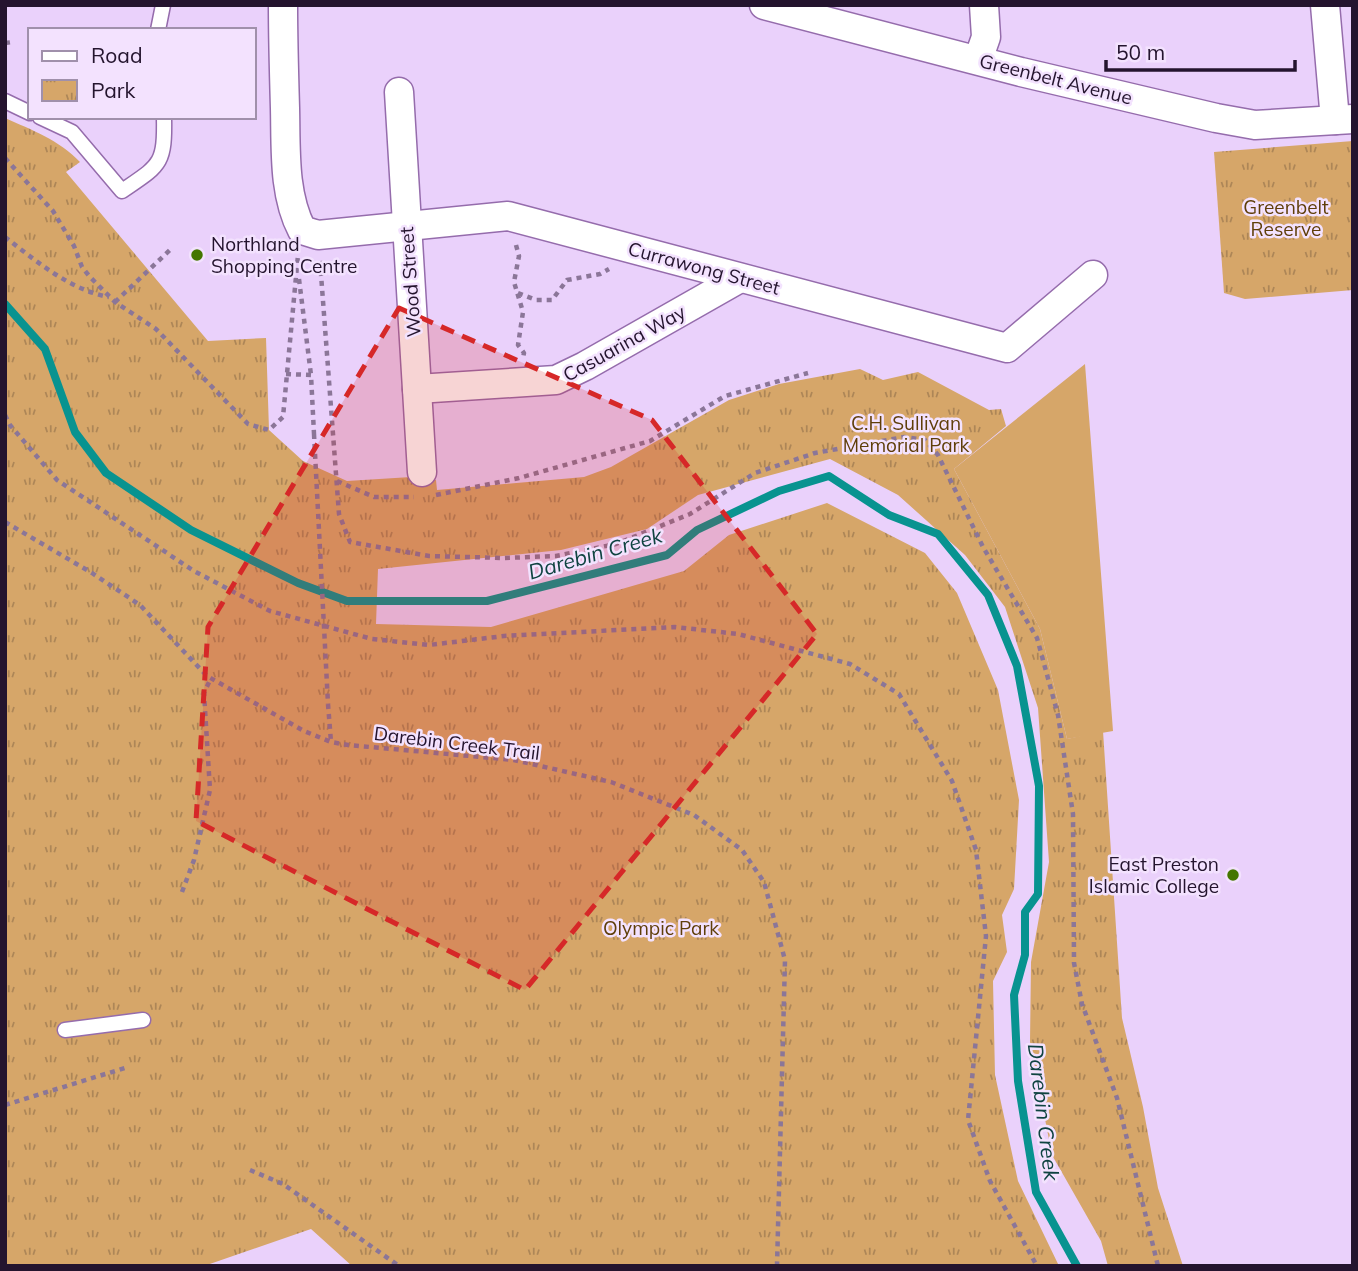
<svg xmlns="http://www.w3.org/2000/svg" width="1358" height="1271" font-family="Mulish,sans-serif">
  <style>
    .grass { fill: #d6a669 }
    .park { fill: url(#park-tufts) }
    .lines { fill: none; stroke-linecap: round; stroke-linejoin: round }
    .stream { stroke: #089390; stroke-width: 8 }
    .lane-casing { stroke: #956cac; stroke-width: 17 }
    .street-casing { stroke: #956cac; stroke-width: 31 }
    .path { stroke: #8b7698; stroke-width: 4.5; stroke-dasharray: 5 5; stroke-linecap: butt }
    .lane { stroke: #fff; stroke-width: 14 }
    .street { stroke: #fff; stroke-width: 28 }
    .path-bridge { stroke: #8b7698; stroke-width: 4.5; stroke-dasharray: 5 5; stroke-linecap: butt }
    .marked { fill: #d62828; fill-opacity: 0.2; stroke: #d62828; stroke-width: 5; stroke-dasharray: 14 9; stroke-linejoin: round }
    .poi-dot { fill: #447600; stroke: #f3e2fe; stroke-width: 2.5 }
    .labels { text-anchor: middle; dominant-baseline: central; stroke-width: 5; stroke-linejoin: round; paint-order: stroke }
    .street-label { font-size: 19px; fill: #24142e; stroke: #f3e2fe }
    .park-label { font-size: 19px; fill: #5f3e09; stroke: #f3e2fe }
    .poi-label { font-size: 19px; fill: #24142e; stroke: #f3e2fe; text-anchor: start }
    .water-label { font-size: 21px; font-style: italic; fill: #0f4341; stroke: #f3e2fe }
  </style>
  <defs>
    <pattern id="park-tufts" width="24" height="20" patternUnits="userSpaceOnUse" patternTransform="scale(1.75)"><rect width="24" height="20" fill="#d6a669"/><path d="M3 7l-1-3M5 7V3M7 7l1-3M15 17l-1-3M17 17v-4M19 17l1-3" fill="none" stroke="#ad8657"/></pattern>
  </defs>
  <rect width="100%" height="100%" fill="#ead1fb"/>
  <path class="grass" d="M 1085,364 L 1113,731 L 1067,739 L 1040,629 L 954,469 Z"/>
  <g class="park">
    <path d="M 5,118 C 32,130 59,140 80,162 L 66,172 L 208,341 L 266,338 L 269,430 L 303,461 L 347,481 L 411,477 L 412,482 L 436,480 L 437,490 L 584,477 L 611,467 L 729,400 L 779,384 L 860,369 L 883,380 L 918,372 L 989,410 L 1001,409 L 1006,426 L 954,469 L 1040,629 L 1067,739 L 1103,731 L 1122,1018 L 1143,1107 L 1158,1188 L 1183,1266 L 1108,1266 L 1101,1241 L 1052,1155 L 1030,1042 L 1031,962 L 1049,862 L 1038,708 L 1005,607 L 965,555 L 898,495 L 830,459 L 698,495 L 647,529 L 561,550 L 378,569 L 376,624 L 491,627 L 684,571 L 729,535 L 827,503 L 925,553 L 957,593 L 998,690 L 1019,800 L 1014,889 L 1002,915 L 1007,952 L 993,981 L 995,1075 L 1018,1181 L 1059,1266 L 352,1266 L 311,1229 L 204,1266 L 5,1266 Z"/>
    <path d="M 1353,141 L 1353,290 L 1245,299 L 1224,293 L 1214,152 Z"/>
  </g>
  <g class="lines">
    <path class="stream" d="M 5,304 L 45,349 L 75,432 L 106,473 L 191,530 L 298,583 L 347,601 L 487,601 L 667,555 L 697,530 L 779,491 L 829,476 L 889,515 L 938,534 L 988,595 L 1017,666 L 1039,786 L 1038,894 L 1025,912 L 1025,955 L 1014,995 L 1018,1081 L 1036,1192 L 1077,1266"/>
    <g class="lane-casing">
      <g id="lane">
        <path d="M 158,30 L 163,5"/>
        <path d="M 5,101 L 30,113"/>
        <path d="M 40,117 L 72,132 L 122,191 C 160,165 165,165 164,117"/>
        <path d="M 65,1030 L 143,1020"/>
      </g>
    </g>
    <g class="street-casing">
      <g id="street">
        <path d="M 283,5 C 283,40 284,74 285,108 C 286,148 283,194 302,230 L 318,235 L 508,216 L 1007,348 L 1093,275"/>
        <path d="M 764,5 L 1021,72 L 1216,118 L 1255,125 L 1353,119"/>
        <path d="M 1325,5 L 1335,120"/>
        <path d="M 978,60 L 986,37 L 984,5"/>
        <path d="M 399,92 L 422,472"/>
        <path d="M 417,389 L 556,380 L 585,366 L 740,278"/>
      </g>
    </g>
    <g class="path">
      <path d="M 5,43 L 13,42"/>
      <path d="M 5,158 L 53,211 L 74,246 L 82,267 L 90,277 L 115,302 L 156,329 L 248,424 L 269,430 L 283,417 L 298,255"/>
      <path d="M 5,237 C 36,261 70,290 109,297"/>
      <path d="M 516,245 L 519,256 L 514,282 L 523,312 L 518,345 L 524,353 L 523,358"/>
      <path d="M 320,261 L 339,514 L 350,542 L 429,556 L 504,558 L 556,556 L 616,544 L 690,514 L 755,473 L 815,453 L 904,437 L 925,440 L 938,455 L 983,547 L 1037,638 L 1058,715 L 1073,814 L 1074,963 L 1082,1004 L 1117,1098 L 1158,1266"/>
      <path d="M 299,279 L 311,375"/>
      <path d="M 518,293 L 536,300 L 552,300 L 567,280 L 600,274 L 609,269"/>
      <path d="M 115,302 L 171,249"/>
      <path d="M 286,374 L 311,375 L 314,434"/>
      <path d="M 5,415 L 10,425 L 57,480 L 194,571 L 270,611 L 372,639 L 429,645 L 504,636 L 675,627 L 738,634 L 850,664 L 899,694 L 952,781 L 976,850 L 986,936 L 968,1120 L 990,1181 L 1037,1266"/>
      <path d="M 337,481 L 374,497 L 414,497"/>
      <path d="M 436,495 L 519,478 L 650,441 L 725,396 L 808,373"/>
      <path d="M 5,522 L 92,573 L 140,605 L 207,676 L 304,731 L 331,742 L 348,745 L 514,760 L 611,782 L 694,815 L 742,850 L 764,882 L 785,960 L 777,1266"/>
      <path d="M 328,704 L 331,742"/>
      <path d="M 182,892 L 194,860 L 210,790 L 204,693 L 211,678"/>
      <path d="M 5,1105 L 128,1067"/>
      <path d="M 250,1170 L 283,1184 L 399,1266"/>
    </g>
    <use href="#lane" class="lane"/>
    <use href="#street" class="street"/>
    <path class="path-bridge" d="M 314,434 L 328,704"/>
  </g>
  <path class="marked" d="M 399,308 L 652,420 L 817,634 L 525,990 L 196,821 L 208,627 Z"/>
  <g class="poi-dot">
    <circle cx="197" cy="255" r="7"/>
    <circle cx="1233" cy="875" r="7"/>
  </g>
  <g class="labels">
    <g class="street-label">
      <text transform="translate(1056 79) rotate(14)">Greenbelt Avenue</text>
      <text transform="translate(704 268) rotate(15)">Currawong Street</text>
      <text transform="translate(410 282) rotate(-94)">Wood Street</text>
      <text transform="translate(624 343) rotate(-29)">Casuarina Way</text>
      <text transform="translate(457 743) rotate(7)">Darebin Creek Trail</text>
    </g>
    <g class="park-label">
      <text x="1286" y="207">Greenbelt<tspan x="1286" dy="22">Reserve</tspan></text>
      <text x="906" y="423">C.H. Sullivan<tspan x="906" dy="22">Memorial Park</tspan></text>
      <text x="661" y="928">Olympic Park</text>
    </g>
    <g class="poi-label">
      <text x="211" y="244">Northland<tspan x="211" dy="22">Shopping Centre</tspan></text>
      <text x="1219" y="864" text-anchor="end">East Preston<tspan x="1219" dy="22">Islamic College</tspan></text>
    </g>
    <g class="water-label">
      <text transform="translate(595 553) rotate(-16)">Darebin Creek</text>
      <text transform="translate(1044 1112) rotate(83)">Darebin Creek</text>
    </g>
  </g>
  <rect width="1358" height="1271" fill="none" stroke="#24142e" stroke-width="14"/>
  <rect x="28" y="28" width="228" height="91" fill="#f3e2fe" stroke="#a090ab" stroke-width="2"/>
  <rect x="42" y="51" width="35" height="10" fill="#ffffff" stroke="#a090ab" stroke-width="2"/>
  <text x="91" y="63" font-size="21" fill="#24142e">Road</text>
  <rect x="42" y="80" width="35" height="21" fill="url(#park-tufts)" stroke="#a090ab" stroke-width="2"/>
  <text x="91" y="98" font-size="21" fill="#24142e">Park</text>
  <path d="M1106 60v10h189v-10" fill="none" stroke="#24142e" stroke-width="3.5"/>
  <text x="1116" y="60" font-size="21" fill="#24142e" stroke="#f3e2fe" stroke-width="5" paint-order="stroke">50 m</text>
</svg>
